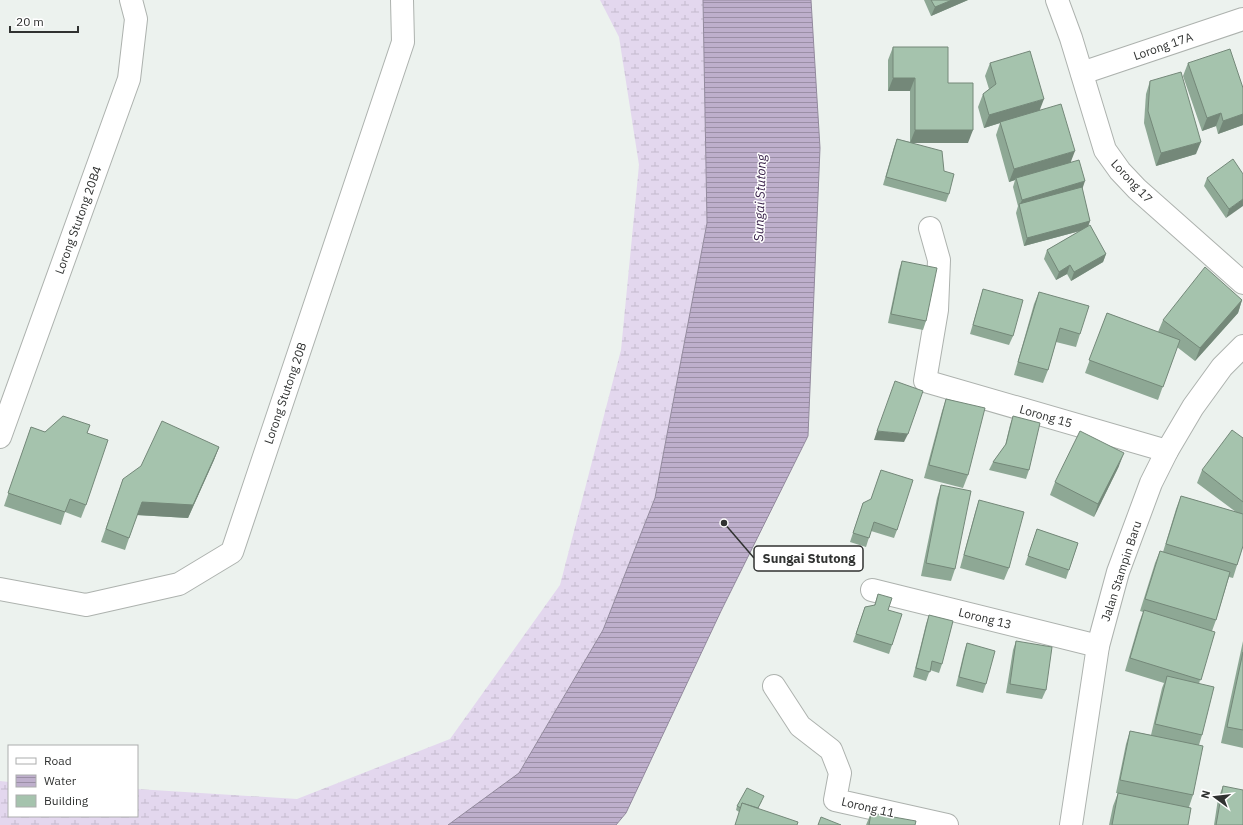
<svg xmlns="http://www.w3.org/2000/svg" width="1243" height="825" font-family="'IBM Plex Sans',sans-serif">
  <style>
    .wetland { fill: url(#wetland-marsh) }
    .water { fill: url(#water-rules); stroke: #938a9e }
    .lines { fill: none; stroke-linecap: round; stroke-linejoin: round }
    .minor-casing { stroke: #adb2ae; stroke-width: 24 }
    .minor { stroke: #fff; stroke-width: 22 }
    .wall { fill: #8ea895 }
    .shaded-wall { fill: #748879 }
    .building { fill: #a5c3ad; stroke: #748879 }
    .labels { text-anchor: middle; dominant-baseline: central; stroke-width: 3; stroke-linejoin: round; paint-order: stroke }
    .street-label { font-size: 12px; fill: #303231; stroke: #fff }
    .water-label { font-size: 13px; font-style: italic; fill: #382149; stroke: #fff }
    .leader { fill: none; stroke: #303231; stroke-width: 1.5 }
    .callout-dot { fill: #303231; stroke: #fff; stroke-width: 1.5 }
    .callout { fill: #fff; stroke: #303231; stroke-width: 1.5 }
    .callout-label { font-size: 13px; text-anchor: middle; font-weight: bold; fill: #303231 }
  </style>
  <defs>
    <pattern id="wetland-marsh" width="20" height="14" patternUnits="userSpaceOnUse"><rect width="20" height="14" fill="#e3d7ee"/><path d="M1 5h8M5 5V1M11 12h8M15 12V8" fill="none" stroke="#c3b9cd"/></pattern>
    <pattern id="water-rules" width="6" height="5" patternUnits="userSpaceOnUse"><rect width="6" height="5" fill="#beafcc"/><path d="M0 2.5h6" fill="none" stroke="#9b8fa6"/></pattern>
  </defs>
  <rect width="100%" height="100%" fill="#ecf2ee"/>
  <path class="wetland" d="M 600,0 L 703,0 L 707,223 L 655,498 L 603,630 L 519,773 L 448,825 L 0,825 L 0,781 L 9,782 L 9,816 L 137,816 L 137,789 L 297,799 L 450,739 L 560,585 L 621,350 L 639,165 L 619,37 Z"/>
  <path class="water" d="M 703,0 L 811,0 L 820,148 L 808,436 L 721,611 L 626,813 L 616,825 L 448,825 L 519,773 L 603,630 L 655,498 L 707,223 Z"/>
  <g class="lines">
    <g class="minor-casing">
      <g id="minor">
        <path d="M 1057,0 L 1071,38 L 1105,150 L 1120,171 L 1137,189 L 1243,283"/>
        <path d="M 1082,73 L 1243,19"/>
        <path d="M 930,228 L 939,260 L 937,310 L 925,381 L 1167,451"/>
        <path d="M 0,437 L 129,79 L 136,19 L 131,0"/>
        <path d="M 0,589 L 86,605 L 179,584 L 232,552 L 403,42 L 402,0"/>
        <path d="M 872,590 L 1098,646"/>
        <path d="M 774,686 L 800,726 L 831,750 L 840,773 L 835,800 L 947,825"/>
        <path d="M 1071,825 L 1098,646 L 1118,572 L 1151,483 L 1167,451 L 1193,407 L 1222,367 L 1243,346"/>
      </g>
    </g>
    <use href="#minor" class="minor"/>
  </g>
  <g class="wall">
    <path d="M 924,0 L 968,0 L 931,16 Z"/>
    <path d="M 893,47 L 948,83 L 968,143 L 913,143 L 944,171 L 949,194 L 946,202 L 883,185 L 894,147 L 897,139 L 910,142 L 910,91 L 888,91 L 888,60 Z"/>
    <path d="M 990,63 L 1040,110 L 1071,162 L 1082,189 L 1090,221 L 1088,227 L 1106,254 L 1103,262 L 1071,281 L 1067,274 L 1056,280 L 1044,259 L 1047,250 L 1080,231 L 1024,246 L 1016,213 L 1018,206 L 1013,187 L 1015,180 L 1009,182 L 996,135 L 1000,123 L 984,128 L 978,107 L 983,94 L 989,89 L 985,76 Z"/>
    <path d="M 1188,63 L 1243,88 L 1243,125 L 1218,134 L 1216,126 L 1202,131 L 1183,76 Z"/>
    <path d="M 1150,81 L 1196,154 L 1156,166 L 1144,123 L 1146,94 Z"/>
    <path d="M 1243,174 L 1226,218 L 1204,186 L 1207,178 Z"/>
    <path d="M 902,261 L 926,321 L 923,330 L 888,323 L 899,270 Z"/>
    <path d="M 983,289 L 1013,336 L 1009,345 L 970,334 Z"/>
    <path d="M 1039,292 L 1080,334 L 1076,347 L 1056,342 L 1048,370 L 1043,383 L 1014,375 L 1034,304 Z"/>
    <path d="M 1242,300 L 1238,313 L 1195,361 L 1177,347 L 1158,400 L 1085,373 L 1107,313 L 1158,332 L 1163,320 Z"/>
    <path d="M 946,399 L 968,475 L 963,488 L 924,478 L 942,411 Z"/>
    <path d="M 1013,416 L 1029,470 L 1026,479 L 989,470 L 993,462 L 1005,446 L 1010,425 Z"/>
    <path d="M 31,427 L 45,432 L 87,433 L 86,505 L 81,518 L 65,512 L 61,525 L 4,506 Z"/>
    <path d="M 1243,438 L 1243,546 L 1233,578 L 1229,577 L 1216,620 L 1212,631 L 1199,684 L 1202,735 L 1199,745 L 1193,795 L 1189,807 L 1188,825 L 1109,825 L 1113,806 L 1118,793 L 1116,793 L 1126,744 L 1130,731 L 1151,735 L 1162,688 L 1164,683 L 1125,671 L 1139,623 L 1143,612 L 1140,611 L 1155,563 L 1160,551 L 1163,552 L 1176,509 L 1181,496 L 1236,512 L 1197,483 L 1202,470 Z"/>
    <path d="M 219,447 L 214,460 L 188,518 L 137,515 L 125,550 L 101,542 L 123,479 Z"/>
    <path d="M 1119,466 L 1094,517 L 1050,495 L 1055,482 Z"/>
    <path d="M 881,470 L 897,530 L 894,538 L 871,531 L 866,547 L 850,542 L 863,503 L 871,500 Z"/>
    <path d="M 941,485 L 955,569 L 951,581 L 921,576 L 937,498 Z"/>
    <path d="M 979,500 L 1009,568 L 1004,580 L 960,568 L 975,513 Z"/>
    <path d="M 1037,529 L 1078,543 L 1066,579 L 1025,565 Z"/>
    <path d="M 878,594 L 888,610 L 892,645 L 889,654 L 853,642 L 865,607 L 874,606 Z"/>
    <path d="M 929,615 L 942,664 L 939,673 L 930,670 L 926,681 L 913,677 L 926,624 Z"/>
    <path d="M 1016,641 L 1046,690 L 1042,699 L 1006,693 L 1013,650 Z"/>
    <path d="M 1243,641 L 1243,748 L 1221,743 Z"/>
    <path d="M 967,643 L 986,684 L 983,693 L 956,686 L 964,652 Z"/>
    <path d="M 1223,786 L 1243,825 L 1214,825 L 1218,799 Z"/>
    <path d="M 762,801 L 758,808 L 739,812 L 736,810 L 737,806 Z"/>
    <path d="M 871,813 L 915,825 L 866,825 Z"/>
  </g>
  <g class="shaded-wall">
    <path d="M 952,0 L 968,0 L 931,16 L 935,7 Z"/>
    <path d="M 893,78 L 915,78 L 910,91 L 888,91 Z"/>
    <path d="M 1044,99 L 1039,112 L 1000,122 L 1000,123 L 984,128 L 989,115 Z"/>
    <path d="M 1221,113 L 1216,126 L 1202,131 L 1207,118 Z"/>
    <path d="M 1243,114 L 1243,125 L 1218,134 L 1223,121 Z"/>
    <path d="M 915,130 L 973,130 L 968,143 L 910,143 Z"/>
    <path d="M 1201,142 L 1196,154 L 1156,166 L 1161,153 Z"/>
    <path d="M 1075,151 L 1070,164 L 1016,178 L 1015,180 L 1009,182 L 1014,169 Z"/>
    <path d="M 1085,181 L 1082,190 L 1019,206 L 1022,200 Z"/>
    <path d="M 1243,199 L 1243,206 L 1226,218 L 1229,209 Z"/>
    <path d="M 1090,221 L 1087,229 L 1024,246 L 1027,238 Z"/>
    <path d="M 1106,254 L 1103,262 L 1071,281 L 1074,272 Z"/>
    <path d="M 1070,265 L 1067,274 L 1056,280 L 1059,272 Z"/>
    <path d="M 1242,300 L 1238,313 L 1195,361 L 1200,348 Z"/>
    <path d="M 877,431 L 908,434 L 904,442 L 874,440 Z"/>
    <path d="M 219,447 L 214,460 L 188,518 L 137,515 L 142,502 Z"/>
    <path d="M 1124,453 L 1119,466 L 1094,517 L 1098,504 Z"/>
  </g>
  <g class="building">
    <path d="M 931,0 L 952,0 L 935,7 Z"/>
    <path d="M 893,47 L 948,47 L 948,83 L 973,83 L 973,130 L 915,130 L 915,78 L 893,78 Z"/>
    <path d="M 1230,49 L 1243,88 L 1243,114 L 1223,121 L 1221,113 L 1207,118 L 1188,63 Z"/>
    <path d="M 1030,51 L 1044,99 L 989,115 L 983,94 L 996,84 L 990,63 Z"/>
    <path d="M 1181,72 L 1201,142 L 1161,153 L 1148,111 L 1150,81 Z"/>
    <path d="M 1061,104 L 1075,151 L 1014,169 L 1000,122 Z"/>
    <path d="M 897,139 L 942,151 L 944,171 L 954,174 L 949,194 L 886,177 Z"/>
    <path d="M 1233,159 L 1243,174 L 1243,199 L 1229,209 L 1207,178 Z"/>
    <path d="M 1079,160 L 1085,181 L 1022,200 L 1016,178 Z"/>
    <path d="M 1082,187 L 1090,221 L 1027,238 L 1019,204 Z"/>
    <path d="M 1090,225 L 1106,254 L 1074,272 L 1070,265 L 1059,272 L 1047,250 Z"/>
    <path d="M 902,261 L 937,268 L 926,321 L 891,314 Z"/>
    <path d="M 1205,267 L 1242,300 L 1200,348 L 1163,320 Z"/>
    <path d="M 983,289 L 1023,300 L 1013,336 L 973,325 Z"/>
    <path d="M 1039,292 L 1089,306 L 1080,334 L 1060,328 L 1048,370 L 1018,362 Z"/>
    <path d="M 1107,313 L 1180,340 L 1163,387 L 1089,360 Z"/>
    <path d="M 895,381 L 923,391 L 908,434 L 877,431 Z"/>
    <path d="M 946,399 L 985,408 L 968,475 L 929,465 Z"/>
    <path d="M 63,416 L 90,425 L 87,433 L 108,440 L 86,505 L 70,499 L 65,512 L 8,493 L 31,427 L 45,432 Z"/>
    <path d="M 1013,416 L 1040,423 L 1029,470 L 993,462 L 1006,444 Z"/>
    <path d="M 162,421 L 219,447 L 193,505 L 142,502 L 129,538 L 106,529 L 123,479 L 141,466 Z"/>
    <path d="M 1232,430 L 1243,438 L 1243,502 L 1202,470 Z"/>
    <path d="M 1080,431 L 1124,453 L 1098,504 L 1055,482 Z"/>
    <path d="M 881,470 L 913,480 L 897,530 L 874,522 L 869,538 L 853,533 L 863,503 L 871,499 Z"/>
    <path d="M 941,485 L 971,491 L 955,569 L 926,563 Z"/>
    <path d="M 1181,496 L 1243,514 L 1243,546 L 1237,565 L 1166,544 Z"/>
    <path d="M 979,500 L 1024,512 L 1009,568 L 964,555 Z"/>
    <path d="M 1037,529 L 1078,543 L 1069,570 L 1028,556 Z"/>
    <path d="M 1160,551 L 1230,572 L 1216,620 L 1145,599 Z"/>
    <path d="M 878,594 L 892,598 L 888,610 L 902,614 L 892,645 L 856,634 L 865,607 L 875,605 Z"/>
    <path d="M 1144,610 L 1215,632 L 1201,680 L 1130,658 Z"/>
    <path d="M 929,615 L 953,621 L 942,664 L 932,661 L 930,672 L 916,668 Z"/>
    <path d="M 1016,641 L 1052,647 L 1046,690 L 1010,684 Z"/>
    <path d="M 967,643 L 995,651 L 986,684 L 959,677 Z"/>
    <path d="M 1243,652 L 1243,730 L 1227,727 Z"/>
    <path d="M 1167,676 L 1214,687 L 1202,735 L 1155,724 Z"/>
    <path d="M 1130,731 L 1203,746 L 1193,795 L 1120,780 Z"/>
    <path d="M 1223,786 L 1243,790 L 1243,825 L 1216,825 Z"/>
    <path d="M 747,788 L 764,796 L 758,808 L 742,803 L 741,808 L 737,806 Z"/>
    <path d="M 1118,793 L 1191,808 L 1188,825 L 1112,825 Z"/>
    <path d="M 742,803 L 798,822 L 797,825 L 735,825 Z"/>
    <path d="M 871,813 L 916,821 L 915,825 L 869,825 Z"/>
    <path d="M 821,817 L 841,825 L 818,825 Z"/>
  </g>
  <g class="labels">
    <g class="street-label">
      <text transform="translate(1163 46) rotate(-19)">Lorong 17A</text>
      <text transform="translate(1132 181) rotate(47)">Lorong 17</text>
      <text transform="translate(78 220) rotate(-70)">Lorong Stutong 20B4</text>
      <text transform="translate(285 393) rotate(-71)">Lorong Stutong 20B</text>
      <text transform="translate(1046 416) rotate(16)">Lorong 15</text>
      <text transform="translate(1121 571) rotate(-72)">Jalan Stampin Baru</text>
      <text transform="translate(985 618) rotate(14)">Lorong 13</text>
      <text transform="translate(868 807) rotate(13)">Lorong 11</text>
    </g>
    <g class="water-label">
      <text transform="translate(760 198) rotate(-88)">Sungai Stutong</text>
    </g>
  </g>
  <path class="leader" d="M724 523L754 558"/>
  <circle class="callout-dot" cx="724" cy="523" r="4"/>
  <rect class="callout" x="754" y="546" width="109" height="25" rx="4"/>
  <g class="callout-label">
    <text x="809" y="563">Sungai Stutong</text>
  </g>
  <rect x="8" y="745" width="130" height="72" fill="#ffffff" stroke="#acadad"/>
  <rect x="16" y="758" width="20" height="6" fill="#ffffff" stroke="#acadad"/>
  <text x="44" y="765" font-size="12" fill="#303231">Road</text>
  <rect x="16" y="775" width="20" height="12" fill="url(#water-rules)" stroke="#acadad"/>
  <text x="44" y="785" font-size="12" fill="#303231">Water</text>
  <rect x="16" y="795" width="20" height="12" fill="#a5c3ad" stroke="#acadad"/>
  <text x="44" y="805" font-size="12" fill="#303231">Building</text>
  <g transform="translate(1215 797) rotate(285)" stroke="#ffffff" stroke-width="3" paint-order="stroke">
  <path d="M0-3L7 15L0 10L-7 15Z" fill="#303231"/>
  <text y="-6" font-size="11" font-weight="bold" text-anchor="middle" fill="#303231">N</text>
  </g>
  <path d="M10 26v6h68v-6" fill="none" stroke="#303231" stroke-width="2"/>
  <text x="16" y="26" font-size="12" fill="#303231" stroke="#ffffff" stroke-width="3" paint-order="stroke">20 m</text>
</svg>
